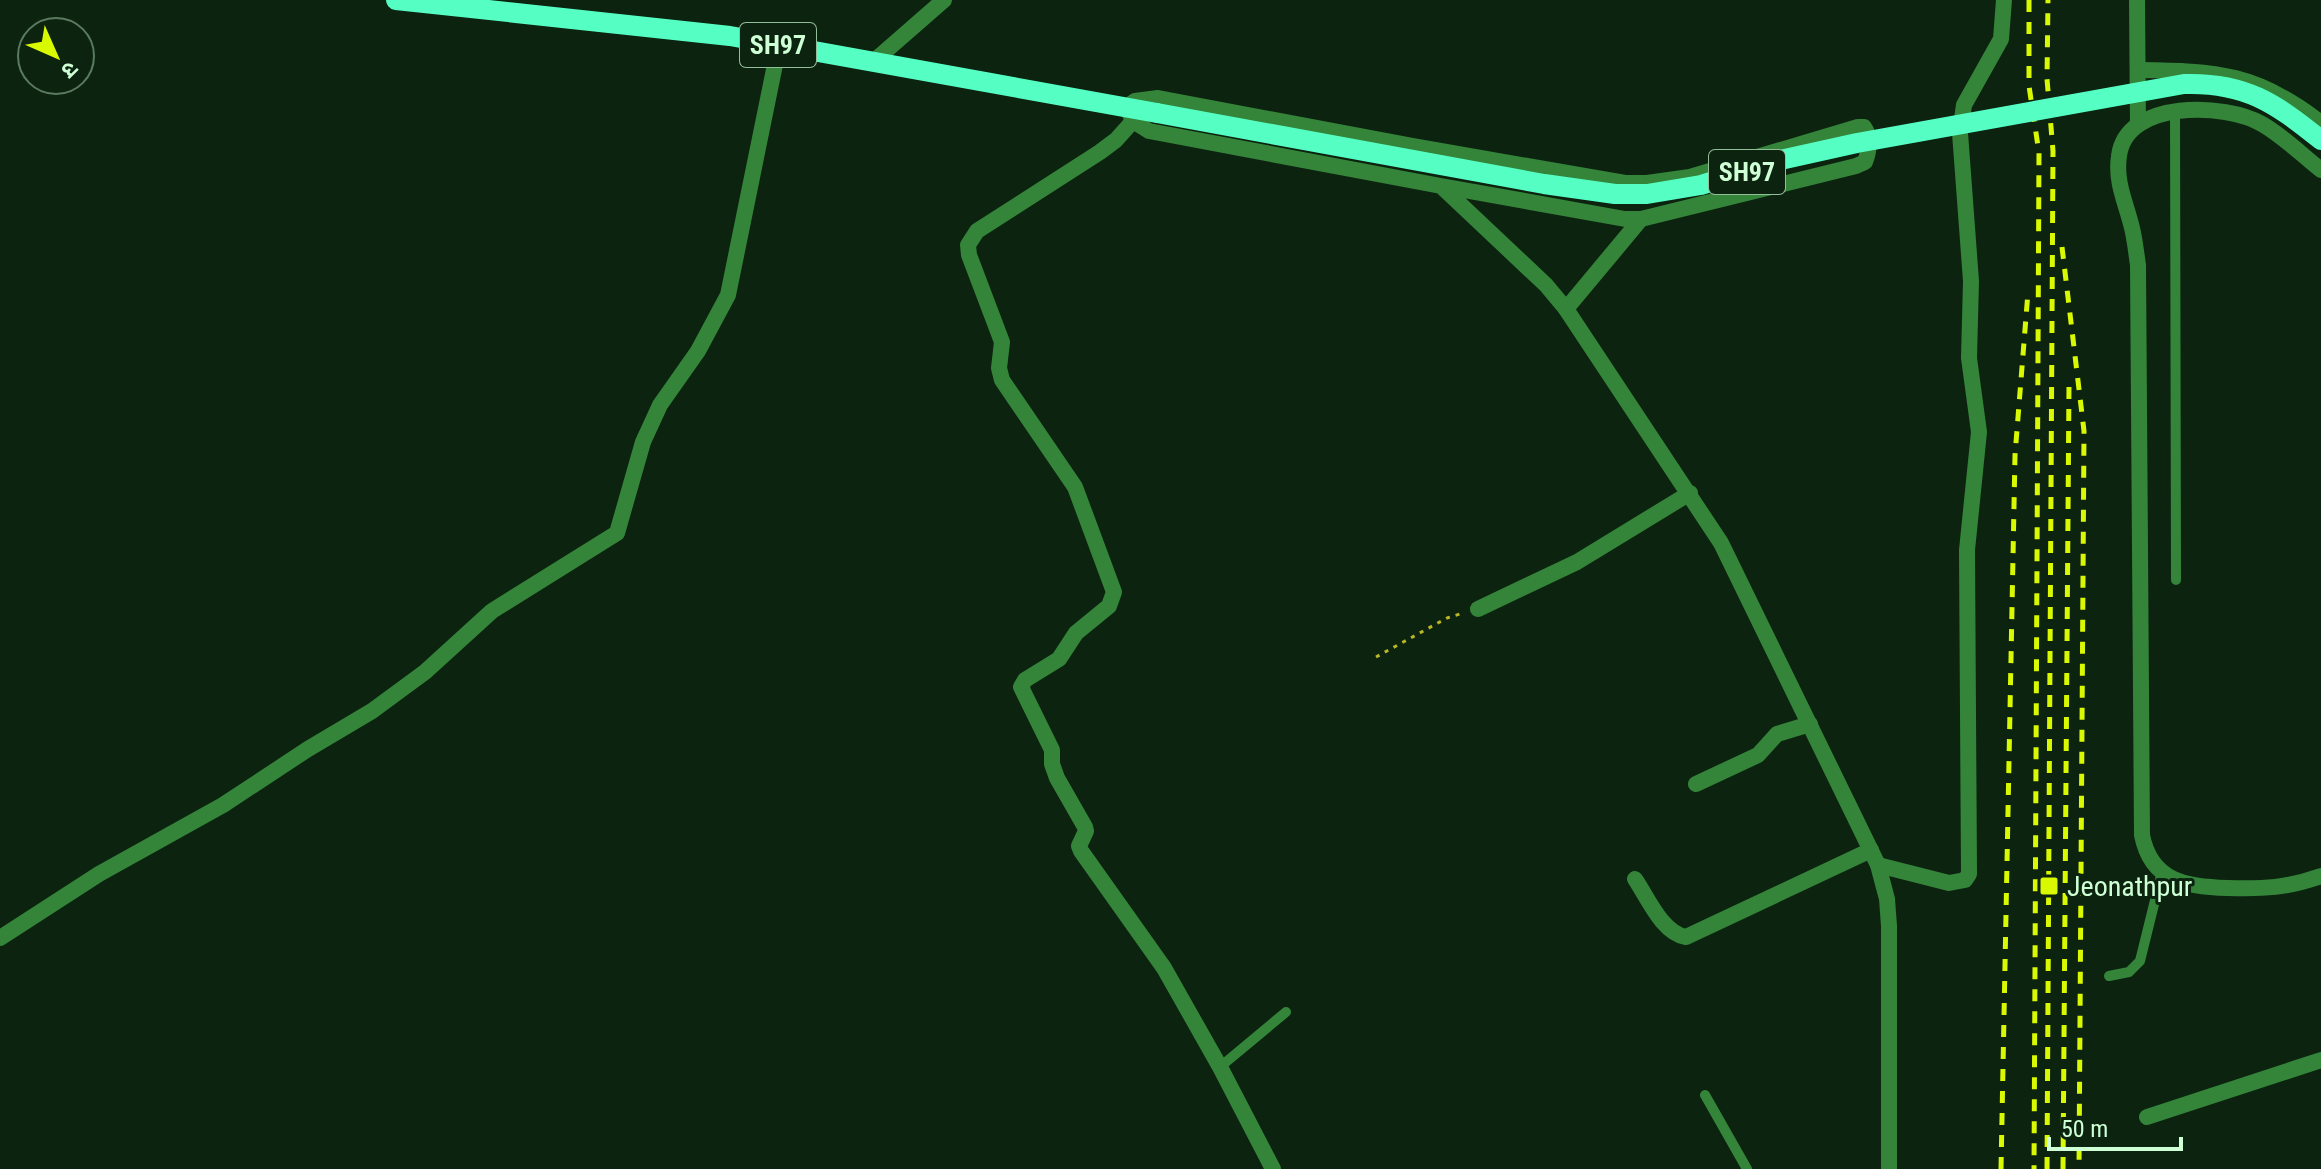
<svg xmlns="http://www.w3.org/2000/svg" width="2321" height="1169" font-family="'Roboto Condensed','Noto Sans Devanagari',sans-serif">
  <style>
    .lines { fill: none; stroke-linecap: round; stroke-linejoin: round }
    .path { stroke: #bbb625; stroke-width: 3; stroke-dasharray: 4 6; stroke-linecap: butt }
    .service { stroke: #348539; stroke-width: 10 }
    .minor { stroke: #348539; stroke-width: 16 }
    .primary { stroke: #55ffc4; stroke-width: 20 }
    .rail { stroke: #d9f900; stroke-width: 5; stroke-dasharray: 12 10; stroke-linecap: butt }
    .primary-bridge { stroke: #55ffc4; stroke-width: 20 }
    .poi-dot { fill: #d9f900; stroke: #0c2310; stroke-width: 3 }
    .labels { text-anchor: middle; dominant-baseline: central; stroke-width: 6; stroke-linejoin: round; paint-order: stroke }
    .shield { fill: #0c2310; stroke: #94bd9a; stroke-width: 2 }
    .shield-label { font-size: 26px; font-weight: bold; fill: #ceffd5 }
    .poi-label { font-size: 28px; fill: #ceffd5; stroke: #0c2310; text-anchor: start }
  </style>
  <rect width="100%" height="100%" fill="#0c2310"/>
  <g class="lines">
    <path class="path" d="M 1376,657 L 1447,618 L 1463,613"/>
    <g class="service">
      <path d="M 2175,112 L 2176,580"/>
      <path d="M 2109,976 L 2129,972 L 2140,961 L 2162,872"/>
      <path d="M 1220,1067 L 1286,1012"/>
      <path d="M 1705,1095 L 1747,1169"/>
    </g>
    <g class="minor">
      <path d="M 2137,0 L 2138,125"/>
      <path d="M 873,62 L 944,0"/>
      <path d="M 2139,70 C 2217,71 2257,73 2321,123"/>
      <path d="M 1133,121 L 1116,140 L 1100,152 L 977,231 L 968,245 L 969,255 L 1002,342 L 999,368 L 1002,380 L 1075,487 L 1114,592 L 1109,606 L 1076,633 L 1059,659 L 1025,680 L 1021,687 L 1052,750 L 1052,764 L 1057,778 L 1085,827 L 1086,831 L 1079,846 L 1081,851 L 1164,968 L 1220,1067 L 1273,1169"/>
      <path d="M 2321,170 C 2302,155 2283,136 2262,124 C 2226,103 2126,99 2119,156 C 2115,182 2126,203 2132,228 C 2135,240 2136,252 2138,265 L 2142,835 C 2151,882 2187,887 2228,888 C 2264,889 2287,888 2321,876"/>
      <path d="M 1441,186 L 1625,219 L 1641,219 L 1856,166 L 1865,162 C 1869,151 1871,137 1864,127 L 1858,127 L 1690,177 L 1647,183 L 1625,183 L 1412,146 L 1158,98 L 1135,101 L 1127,107 L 1133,121 L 1149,131 L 1441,186 L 1546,285 L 1566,309 L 1721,543 L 1878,865 L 1887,899 L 1889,926 L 1889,1169"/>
      <path d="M 1566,309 L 1641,219"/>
      <path d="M 1478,609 L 1577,562 L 1690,493"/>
      <path d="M 1696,784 L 1758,755 L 1777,734 L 1810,724"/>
      <path d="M 1878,865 L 1949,883 L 1965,880 L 1969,874 L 1967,550 L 1979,432 L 1969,358 L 1971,281 L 1960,133 L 1964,105 L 2001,39 L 2004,0"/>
      <path d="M 1635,879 C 1648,898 1662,933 1686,937 L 1871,850"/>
      <path d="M 0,938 L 99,874 L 223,805 L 308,749 L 372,711 L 425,672 L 492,611 L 617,533 L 643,442 L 660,405 L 698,351 L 728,295 L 779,45"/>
      <path d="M 2147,1117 L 2321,1060"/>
    </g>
    <path class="primary" d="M 396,0 L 730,36 L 1157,113"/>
    <g class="rail">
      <path d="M 2029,0 L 2029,86 L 2039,153 L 2034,1169"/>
      <path d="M 2062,247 L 2084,431 L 2079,1169"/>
      <path d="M 2001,1169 L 2015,455 L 2028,292"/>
      <path d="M 2047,1169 L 2053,151 L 2047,79 L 2048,0"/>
      <path d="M 2063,1169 L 2069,385"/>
    </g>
    <path class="primary-bridge" d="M 1157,113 L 1544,184 L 1615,194 L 1647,194 L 1701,185 L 1776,161 L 1857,143 L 2184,84 C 2245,82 2275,103 2321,140"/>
  </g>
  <rect class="poi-dot" x="2039" y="876" width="20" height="20" rx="4"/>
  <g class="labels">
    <g class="shield">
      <rect x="740" y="23" width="76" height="44" rx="6"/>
      <rect x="1709" y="150" width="76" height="44" rx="6"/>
    </g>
    <g class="shield-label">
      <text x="778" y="45">SH97</text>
      <text x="1747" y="172">SH97</text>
    </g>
    <g class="poi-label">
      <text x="2067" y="886">Jeonathpur</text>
    </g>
  </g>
  <g transform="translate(56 56) rotate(135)"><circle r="38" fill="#0c2310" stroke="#5a7b5f" stroke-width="2"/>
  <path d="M0-6L14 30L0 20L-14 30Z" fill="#d9f900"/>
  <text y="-12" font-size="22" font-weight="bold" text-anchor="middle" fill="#ceffd5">उ</text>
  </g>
  <path d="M2049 1137v12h132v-12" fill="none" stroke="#ceffd5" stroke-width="4"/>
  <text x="2061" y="1137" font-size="24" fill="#ceffd5" stroke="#0c2310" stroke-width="6" paint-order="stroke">50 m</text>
</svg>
